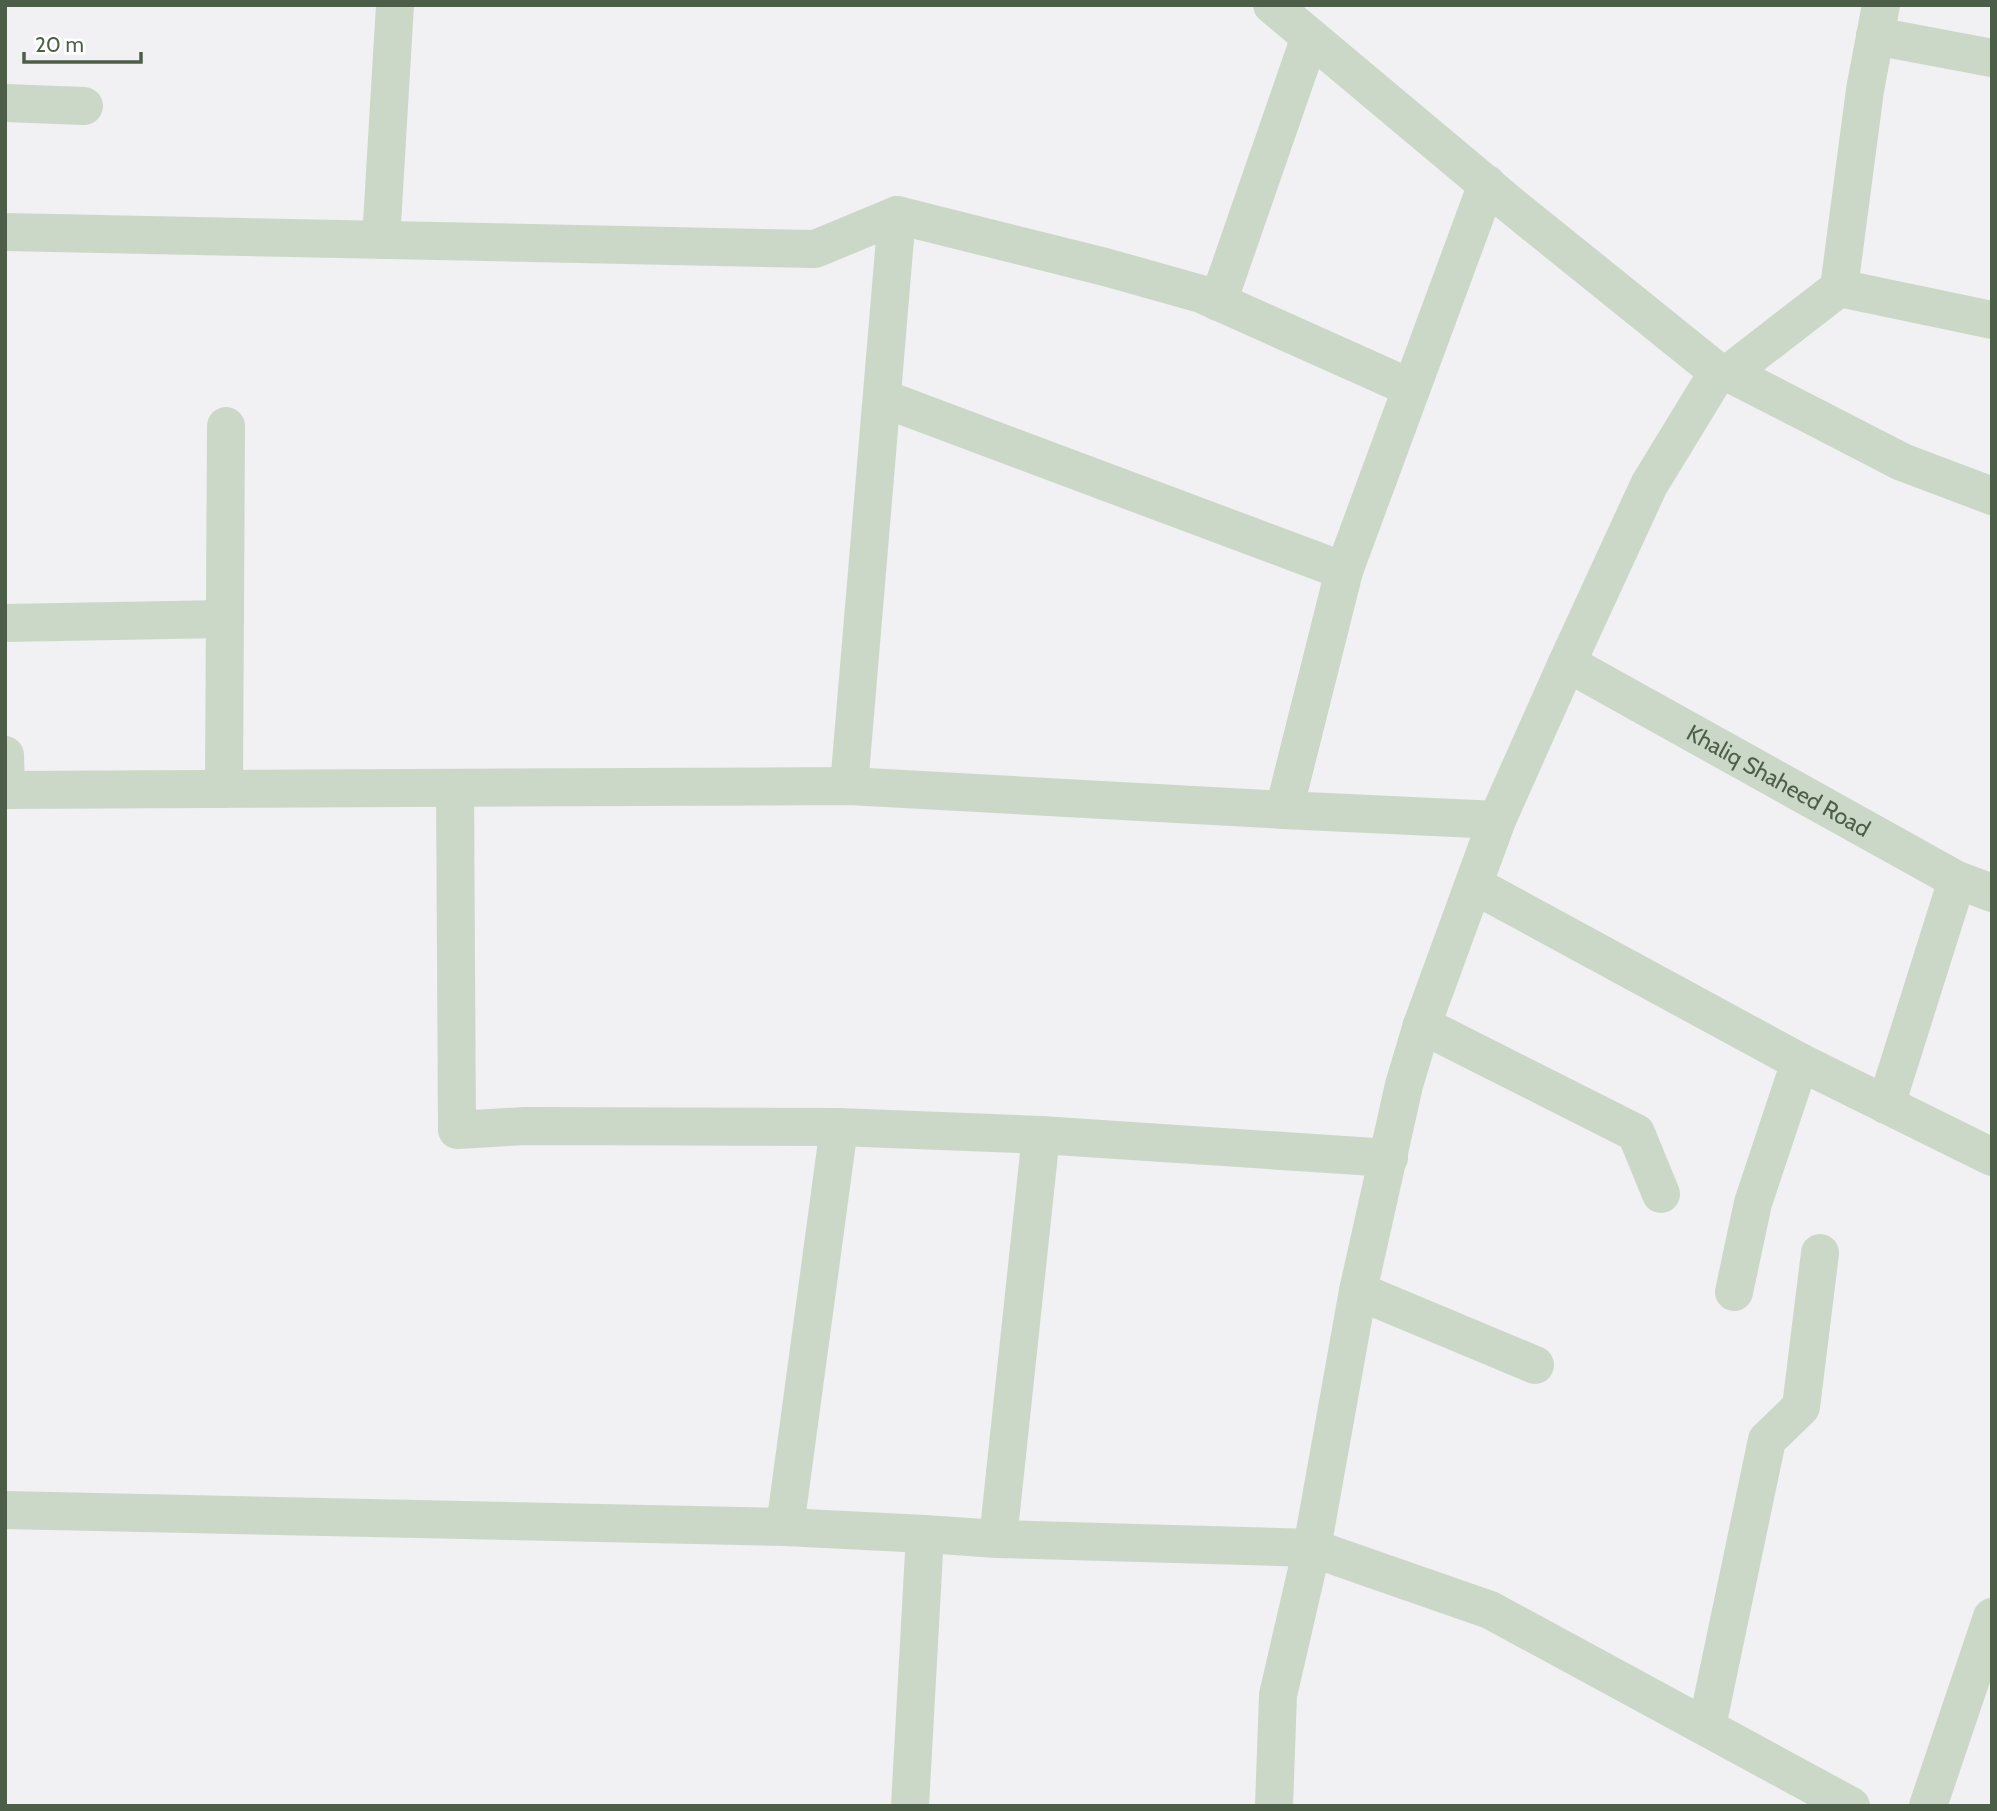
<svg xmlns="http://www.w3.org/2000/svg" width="1997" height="1811" font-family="Cabin,sans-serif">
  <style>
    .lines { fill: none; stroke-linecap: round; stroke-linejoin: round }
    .minor { stroke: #cbd8c7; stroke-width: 38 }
    .labels { text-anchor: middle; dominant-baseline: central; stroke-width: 6; stroke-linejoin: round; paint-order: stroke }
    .street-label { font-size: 23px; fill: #4d5e48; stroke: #fff }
  </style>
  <rect width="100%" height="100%" fill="#f1f0f3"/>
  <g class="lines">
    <g class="minor">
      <path d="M 1272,5 L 1512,206 L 1718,372 L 1729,373 L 1902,462 L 1992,496"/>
      <path d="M 1875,36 L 1992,58"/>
      <path d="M 5,103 L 84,106"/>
      <path d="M 5,232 L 815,249 L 897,215 L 1105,267 L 1201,294 L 1411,388"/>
      <path d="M 381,240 L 395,5"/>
      <path d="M 1839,288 L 1992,320"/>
      <path d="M 1218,302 L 1310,37"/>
      <path d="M 1729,373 L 1839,288 L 1865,90 L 1881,5"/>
      <path d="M 882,398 L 1344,571"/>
      <path d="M 5,623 L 225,619"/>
      <path id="s1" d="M 1567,663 L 1957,880 L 1992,893"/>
      <path d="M 5,755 L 6,790"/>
      <path d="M 849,786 L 897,215"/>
      <path d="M 455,788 L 457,1130 L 525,1126 L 839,1127 L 1041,1135 L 1389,1158"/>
      <path d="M 224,789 L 226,426"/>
      <path d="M 5,790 L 849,786 L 1284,810 L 1497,820"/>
      <path d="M 1284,810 L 1344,571 L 1487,184"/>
      <path d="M 1474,885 L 1800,1062 L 1992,1157"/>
      <path d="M 1422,1025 L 1636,1133 L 1661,1194"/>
      <path d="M 1886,1105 L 1957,880"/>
      <path d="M 1358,1291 L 1535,1365"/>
      <path d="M 1734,1292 L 1753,1203 L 1800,1062"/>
      <path d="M 5,1510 L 785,1527 L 925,1534 L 998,1539 L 1312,1548 L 1490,1610 L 1851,1806"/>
      <path d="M 785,1527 L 839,1127"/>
      <path d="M 998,1539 L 1041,1135"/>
      <path d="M 1707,1726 L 1767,1440 L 1801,1407 L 1820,1253"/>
      <path d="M 910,1806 L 925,1534"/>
      <path d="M 1274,1806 L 1278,1695 L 1312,1548 L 1358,1291 L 1404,1085 L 1422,1025 L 1497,820 L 1567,663 L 1649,485 L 1718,372"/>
      <path d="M 1928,1806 L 1992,1617"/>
    </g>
  </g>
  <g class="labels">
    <g class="street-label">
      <text stroke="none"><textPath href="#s1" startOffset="242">Khaliq Shaheed Road</textPath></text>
    </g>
  </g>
  <rect width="1997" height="1811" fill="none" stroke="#4d5e48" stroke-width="14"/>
  <path d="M24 52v10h117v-10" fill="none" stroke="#4d5e48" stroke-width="3.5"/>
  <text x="35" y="52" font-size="21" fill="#4d5e48" stroke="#ffffff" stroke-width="5" paint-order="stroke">20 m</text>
</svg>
